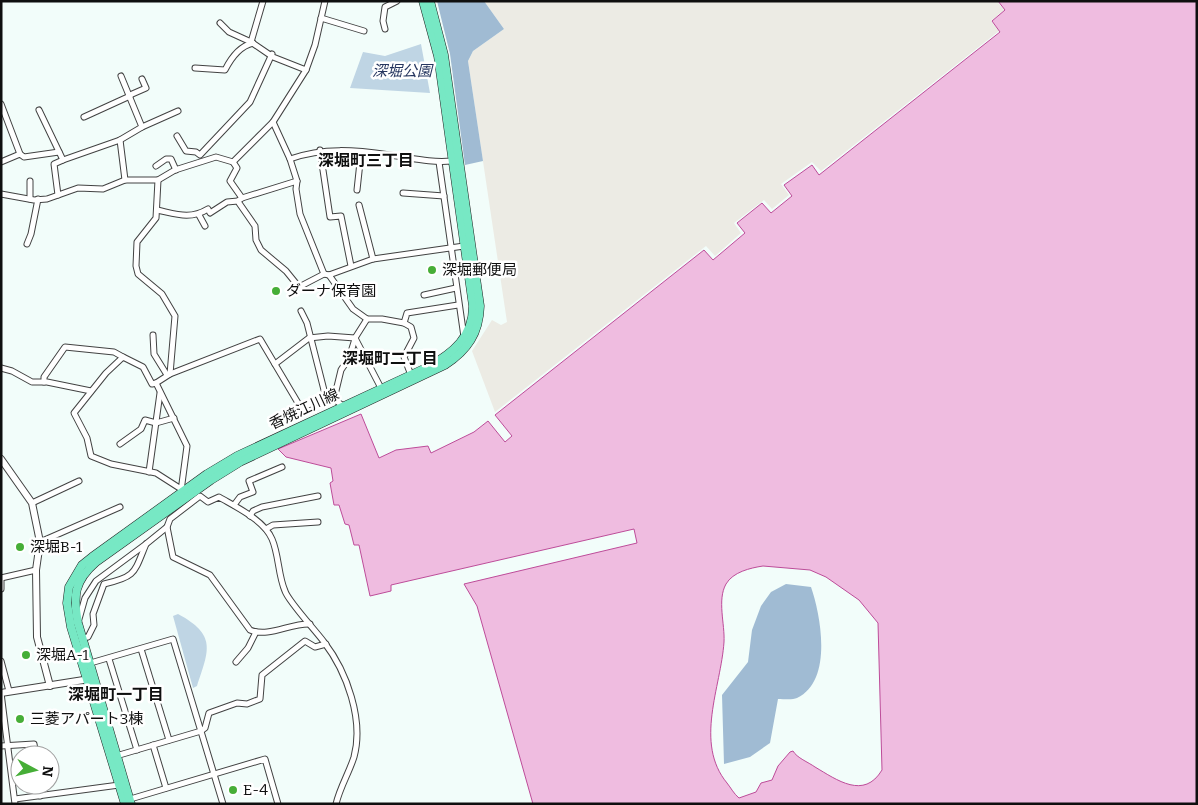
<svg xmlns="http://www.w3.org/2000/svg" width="1198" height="805" font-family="Bitter,'Noto Sans JP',serif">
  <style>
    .industrial { fill: #ecebe4 }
    .green { fill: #bfd5e4 }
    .forest { fill: #a0bbd3 }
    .water { fill: #efbce0; stroke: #bd4c99; fill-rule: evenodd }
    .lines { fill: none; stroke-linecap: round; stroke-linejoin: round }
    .minor-casing { stroke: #424242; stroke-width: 7 }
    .tertiary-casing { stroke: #424242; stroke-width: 8 }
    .primary-casing { stroke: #202020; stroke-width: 9 }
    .minor { stroke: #fff; stroke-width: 5 }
    .tertiary { stroke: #fff; stroke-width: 6 }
    .primary { stroke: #77e8c4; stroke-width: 8 }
    .poi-dot { fill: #46ae37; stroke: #fff; stroke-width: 2 }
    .labels { text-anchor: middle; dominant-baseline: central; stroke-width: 5; stroke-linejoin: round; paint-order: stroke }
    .park-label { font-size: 15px; font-style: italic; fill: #26365f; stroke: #fff }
    .poi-label { font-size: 15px; fill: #0f0f0f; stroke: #fff; text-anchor: start }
    .street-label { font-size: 15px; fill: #0f0f0f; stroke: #fff }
    .neighbourhood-label { font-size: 16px; font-weight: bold; fill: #0f0f0f; stroke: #fff }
  </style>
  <rect width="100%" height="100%" fill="#f2fdfa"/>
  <path class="industrial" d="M 484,1 L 997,1 L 1004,10 L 991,21 L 999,31 L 821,171 L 812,162 L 781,184 L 789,195 L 772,209 L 764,200 L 734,223 L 741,233 L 715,256 L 706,246 L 495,412 L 472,351 L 492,320 L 501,325 L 507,322 L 468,61 L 473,51 L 504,29 Z"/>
  <g class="green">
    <path d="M 421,44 L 430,93 L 350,88 L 363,52 L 385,56 Z"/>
    <path d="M 178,614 C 217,635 209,650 197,686 L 193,688 L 173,616 Z"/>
  </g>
  <g class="forest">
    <path d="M 437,1 L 484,1 L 504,29 L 473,51 L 468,61 L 483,161 L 465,165 L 450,54 Z"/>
    <path d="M 786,584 L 811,587 C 821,616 833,681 797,698 C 793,700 784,699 778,699 L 770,743 L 750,757 L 724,764 L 722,695 L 748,662 L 752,630 L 761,606 L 771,592 Z"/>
  </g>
  <path class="water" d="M 998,1 L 1197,1 L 1197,804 L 533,804 L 477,606 L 464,584 L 637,543 L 634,529 L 391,585 L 391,591 L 370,596 L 359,545 L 354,545 L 349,525 L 345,524 L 339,505 L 334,505 L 330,483 L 333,481 L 331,468 L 286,457 L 278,449 L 361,414 L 379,458 L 396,450 L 428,446 L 431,453 L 474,432 L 488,421 L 505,442 L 512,436 L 495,415 L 704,250 L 713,260 L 745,233 L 737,223 L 762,203 L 771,213 L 792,196 L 784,185 L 812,165 L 819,175 L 1000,32 L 992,21 L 1005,10 ZM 763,566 L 810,570 L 826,577 L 859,600 L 878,623 L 882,770 C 864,800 837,780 815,767 C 808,762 797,758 793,751 L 790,752 L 778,766 L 772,780 L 761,783 L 756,792 L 739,798 C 734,794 731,788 727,783 C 694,743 721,687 724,642 C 725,624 717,600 726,584 C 733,572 750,568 763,566 Z"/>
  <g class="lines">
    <g class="minor-casing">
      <g id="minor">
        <path d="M 263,1 L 251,42 L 273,57 L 306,70 L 315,45 L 325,1"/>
        <path d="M 321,18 L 364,31"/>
        <path d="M 220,23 L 229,32 L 251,42"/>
        <path d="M 385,29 L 383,21 L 385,7 L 397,1"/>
        <path d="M 195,68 L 225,70 C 231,58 240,46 253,43"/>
        <path d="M 130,95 L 146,88 L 142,79"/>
        <path d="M 1,104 L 20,154"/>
        <path d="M 39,110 L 63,160 L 120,140 L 142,127 L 121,76"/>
        <path d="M 84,117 L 130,96"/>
        <path d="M 273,122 L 290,159 L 297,181 L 296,189 L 300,214 L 324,274"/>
        <path d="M 142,127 L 178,111"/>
        <path d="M 177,136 L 186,151 L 196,152 L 200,155 L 250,102 L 272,54"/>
        <path d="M 120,140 L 125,180"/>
        <path d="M 320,150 L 330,217 L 341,216 L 351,266"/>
        <path d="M 290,159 C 324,147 355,150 390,155 C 412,158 430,163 452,161"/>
        <path d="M 1,162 L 20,154 L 24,157 L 59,152"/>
        <path d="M 233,162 L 273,122 L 306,70"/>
        <path d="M 439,162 L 464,337"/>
        <path d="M 156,166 L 166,159 L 171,159 L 176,170"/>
        <path d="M 30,181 L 30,199"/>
        <path d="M 357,190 L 361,153"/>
        <path d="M 403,193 L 444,196"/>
        <path d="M 1,194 L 34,200 L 47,199 L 78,188 L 103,189 L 125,180 L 158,180 L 175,170 L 216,157 L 233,162 L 237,168 L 230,181 L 242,198 L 238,201 L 239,203 L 255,226 L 256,240 L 261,250 L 286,271 L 299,287 L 324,274 L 329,275 L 373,259 L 464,246"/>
        <path d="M 58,195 L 54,164 L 63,160"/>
        <path d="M 242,198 L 297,181"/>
        <path d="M 359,205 L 373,259"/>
        <path d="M 157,210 C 176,214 190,220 208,209 L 210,213 L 227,202 L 238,201"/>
        <path d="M 199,215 L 205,226"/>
        <path d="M 27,244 L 31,234 L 38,199"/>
        <path d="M 329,275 L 353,309 L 367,319 L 382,319 L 404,323 L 411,327 L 414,338 L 404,357 L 411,375"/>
        <path d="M 424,295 L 456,288"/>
        <path d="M 301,311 L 307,323 L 326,398 L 334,399 L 343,406"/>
        <path d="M 404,323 L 407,313 L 458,305"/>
        <path d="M 153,335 L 154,354 L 167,375"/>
        <path d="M 355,338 L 381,388"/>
        <path d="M 355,338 L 367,319"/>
        <path d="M 275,364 L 309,338 L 328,336 L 355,338"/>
        <path d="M 1,368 L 12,371 L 32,382 L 47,382 L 91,391"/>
        <path d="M 170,374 L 260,339 L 301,408 L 326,398"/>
        <path d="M 44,382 L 44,377 L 65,347 L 114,352 L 123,357"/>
        <path d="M 156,383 L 170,374 L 175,316 L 162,294 L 138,274 L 136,266 L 137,242 L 156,218 L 158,180"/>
        <path d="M 334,399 L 341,370 L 349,358 L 355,339"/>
        <path d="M 120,444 L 141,429 L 145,420 L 156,423 L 174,418"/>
        <path d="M 149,472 L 160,393"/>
        <path d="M 181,491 L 187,446 L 156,383 L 152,384 L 143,367 L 123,357 L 106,373 L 74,413 L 87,438 L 91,456 L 111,464 L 156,473 L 181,489"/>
        <path d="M 32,503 L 79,481"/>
        <path d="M 234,505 L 240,497 L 253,492 L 249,481 L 282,467"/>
        <path d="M 250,516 L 253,511 L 262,507 L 318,496"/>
        <path d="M 167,527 L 173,557 L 210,575 L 250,630 C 269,638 290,623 310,624"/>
        <path d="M 266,529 L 273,525 L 318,522"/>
        <path d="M 40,542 L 120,507"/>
        <path d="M 1,578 L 36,570"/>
        <path d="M 1,578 L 1,589"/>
        <path d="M 79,619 L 85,598 L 96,581 L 146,544 L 167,527 L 170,519 L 200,496 L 208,502 L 219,497 C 236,507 264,520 272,539 C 279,555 278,575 285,591 C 288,601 316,631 324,642 C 347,672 364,720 354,757 C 349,773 340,787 336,804"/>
        <path d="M 82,638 L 88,637 L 94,625 L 93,614 L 104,584 C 136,577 134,573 146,544"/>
        <path d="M 141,649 L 169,740"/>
        <path d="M 109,659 L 137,750"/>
        <path d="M 1,661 L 9,691"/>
        <path d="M 236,662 L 248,648 L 256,632"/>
        <path d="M 87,664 L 173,639 L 223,804"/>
        <path d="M 1,693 L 15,804"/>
        <path d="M 153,745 L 166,788"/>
        <path d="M 1,746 L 34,744 L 36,755"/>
        <path d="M 116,756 L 201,731 L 205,728 L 209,713 L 237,703 L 247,704 L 260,699 L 262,675 L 305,641 L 315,647 L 326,644"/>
        <path d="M 39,785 L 40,796"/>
        <path d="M 15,799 L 119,785"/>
        <path d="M 127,800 L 265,759 L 278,804"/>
      </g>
    </g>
    <g class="tertiary-casing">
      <g id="tertiary">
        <path d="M 1,459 L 32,503 L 40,542 L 36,570 L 37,637 L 50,686"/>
        <path d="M 1,693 L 90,679"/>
      </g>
    </g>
    <g class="primary-casing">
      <g id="primary">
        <path d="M 125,804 L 71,627 L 67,603 L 69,587 L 82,565 L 92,557 L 207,474 L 237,456 L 428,367 C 453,353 473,337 473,306 L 438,56 L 423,1"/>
        <path d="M 131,804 L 78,623 C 73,596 74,581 96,562 L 211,480 L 240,462 L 445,365 C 468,350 479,333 480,306 L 444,55 L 430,1"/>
      </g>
    </g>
    <use href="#minor" class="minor"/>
    <use href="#tertiary" class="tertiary"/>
    <use href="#primary" class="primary"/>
  </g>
  <g class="poi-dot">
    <circle cx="432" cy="270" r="5"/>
    <circle cx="276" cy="291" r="5"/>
    <circle cx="20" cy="547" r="5"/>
    <circle cx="26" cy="655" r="5"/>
    <circle cx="20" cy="719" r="5"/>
    <circle cx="233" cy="790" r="5"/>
  </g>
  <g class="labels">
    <g class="park-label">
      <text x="402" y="71">深堀公園</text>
    </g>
    <g class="poi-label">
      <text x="442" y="270">深堀郵便局</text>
      <text x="286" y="291">ダーナ保育園</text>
      <text x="30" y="547">深堀B-1</text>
      <text x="36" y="655">深堀A-1</text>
      <text x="30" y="719">三菱アパート3棟</text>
      <text x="243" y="790">E-4</text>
    </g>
    <g class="street-label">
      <text transform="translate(304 409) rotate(-25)">香焼江川線</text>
    </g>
    <g class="neighbourhood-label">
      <text x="366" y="160">深堀町三丁目</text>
      <text x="390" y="358">深堀町二丁目</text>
      <text x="116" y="694">深堀町一丁目</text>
    </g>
  </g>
  <rect width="1198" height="805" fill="none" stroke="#0f0f0f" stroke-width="5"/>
  <g transform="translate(35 770) rotate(97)"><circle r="24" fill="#ffffff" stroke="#9f9f9f"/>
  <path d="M0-4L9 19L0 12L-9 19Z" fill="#46ae37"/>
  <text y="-8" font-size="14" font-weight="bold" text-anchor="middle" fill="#0f0f0f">N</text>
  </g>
</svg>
